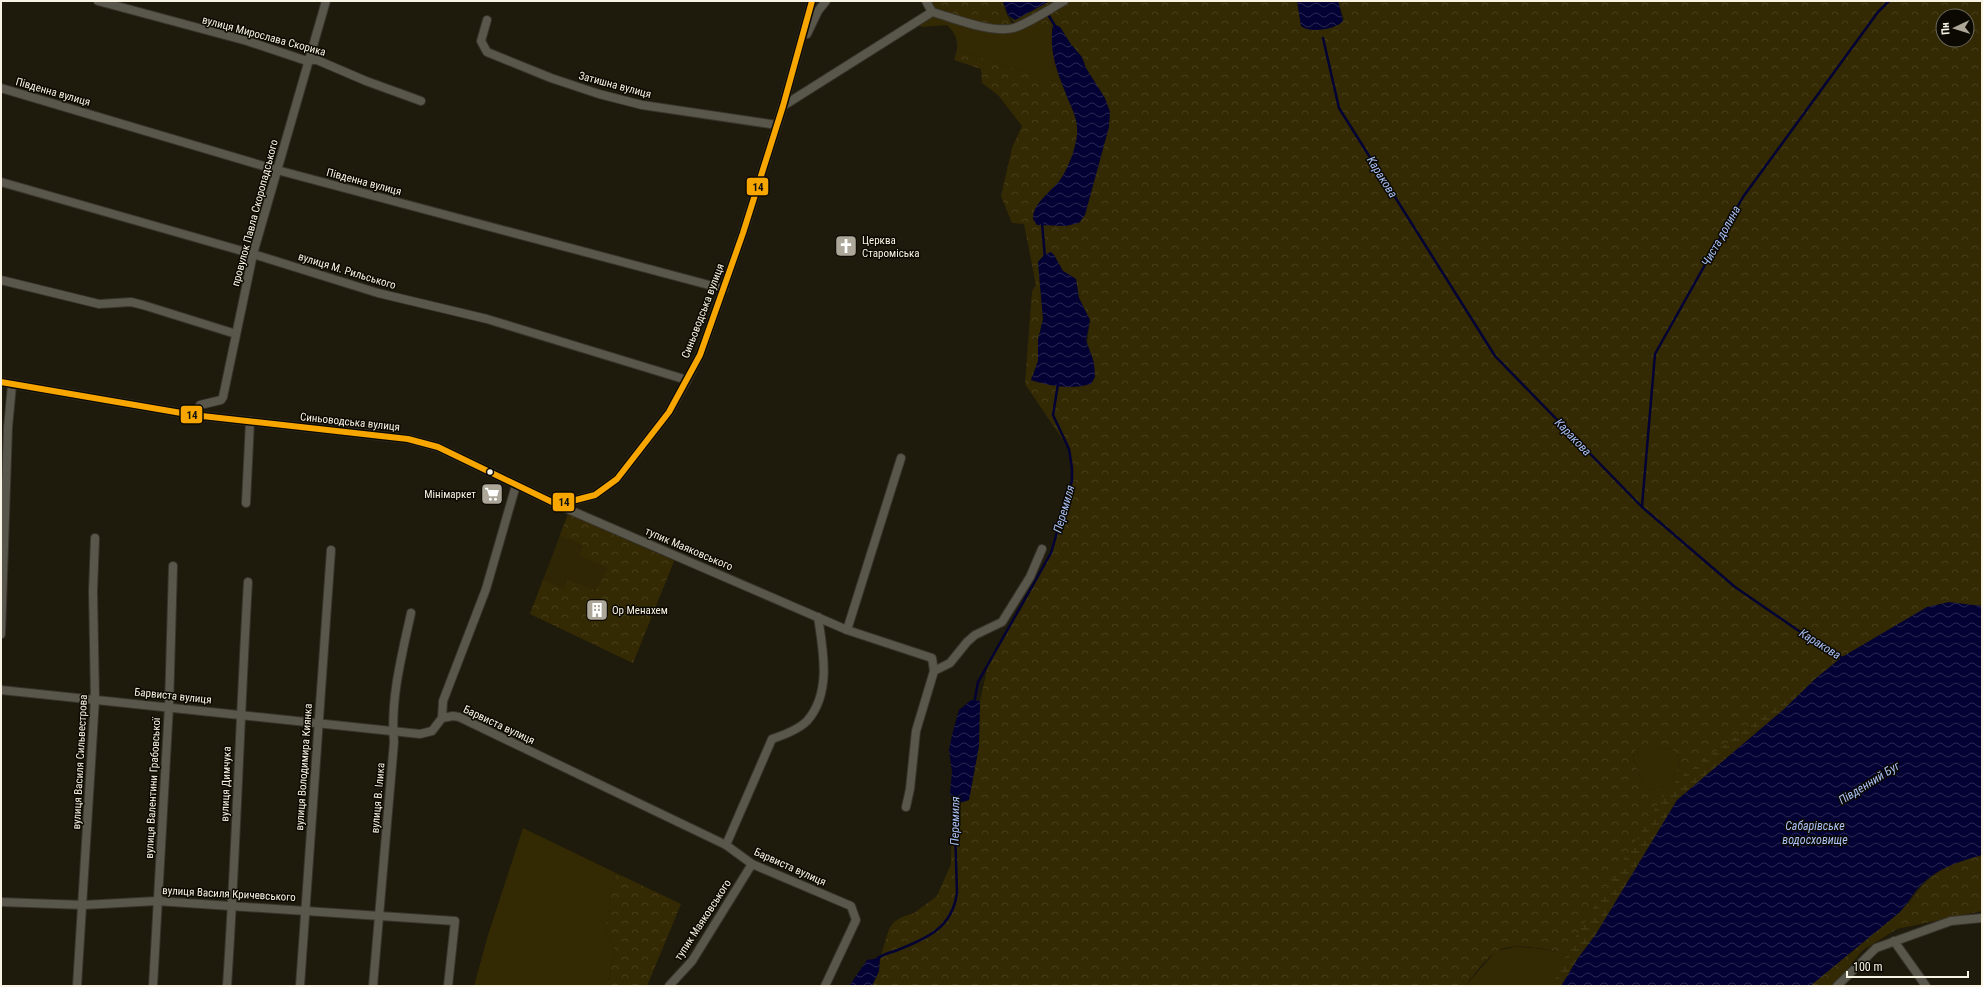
<svg xmlns="http://www.w3.org/2000/svg" width="1983" height="987" font-family="'Roboto Condensed',sans-serif">
  <style>
    .built { fill: #2e2605 }
    .green { fill: #332a03 }
    .forest { fill: url(#forest-crowns); fill-rule: evenodd }
    .wetland { fill: url(#wetland-marsh) }
    .water { fill: url(#water-waves) }
    .lines { fill: none; stroke-linecap: round; stroke-linejoin: round }
    .stream { stroke: #040234; stroke-width: 2.5 }
    .minor-casing { stroke: #38342b; stroke-width: 10 }
    .minor { stroke: #59564c; stroke-width: 8 }
    .bus-1-casing { stroke: #0c0902; stroke-width: 9 }
    .bus-1 { stroke: #f7a600; stroke-width: 6 }
    .bus-dot { fill: #f8f3e3; stroke: #0c0902; stroke-width: 1.5 }
    .labels { text-anchor: middle; dominant-baseline: central; stroke-width: 3; stroke-linejoin: round; paint-order: stroke }
    .street-label { font-size: 11px; fill: #f8f3e3; stroke: #0c0902 }
    .poi-label { font-size: 11px; fill: #f8f3e3; stroke: #0c0902; text-anchor: start }
    .water-label { font-size: 12px; font-style: italic; fill: #a8c0f6; stroke: #0c0902 }
    .line-badge { stroke: #0c0902; stroke-width: 1.5 }
    .pale-badge-label { font-size: 11px; text-anchor: middle; font-weight: bold; fill: #111 }
  </style>
  <defs>
    <pattern id="forest-crowns" width="20" height="18" patternUnits="userSpaceOnUse"><rect width="20" height="18" fill="#332a03"/><path d="M2 6a3 3 0 1 1 6 0M12 15a3 3 0 1 1 6 0" fill="none" stroke="#473f1b"/></pattern>
    <pattern id="wetland-marsh" width="20" height="14" patternUnits="userSpaceOnUse"><rect width="20" height="14" fill="#332a03"/><path d="M1 5h8M5 5V1M11 12h8M15 12V8" fill="none" stroke="#473f1b"/></pattern>
    <pattern id="water-waves" width="16" height="10" patternUnits="userSpaceOnUse"><rect width="16" height="10" fill="#040234"/><path d="M0 5q4-4 8 0t8 0" fill="none" stroke="#292751"/></pattern>
  </defs>
  <rect width="100%" height="100%" fill="#1e1a0c"/>
  <path class="built" d="M 568,514 L 674,561 L 633,663 L 530,614 Z"/>
  <g class="green">
    <path d="M 932,12 L 1004,29 L 1044,12 L 1052,28 L 1054,58 L 1061,79 L 1054,81 L 957,50 C 958,39 955,33 947,25 L 921,27 L 917,21 Z"/>
    <path d="M 1645,747 C 1653,747 1661,747 1669,749 C 1696,757 1666,795 1645,789 L 1633,759 L 1634,751 Z"/>
    <path d="M 523,828 L 616,873 L 610,898 L 606,934 L 615,950 L 607,986 L 474,986 L 488,935 Z"/>
    <path d="M 1514,947 C 1536,947 1556,951 1578,958 L 1561,986 L 1465,986 L 1496,951 Z"/>
  </g>
  <g class="forest">
    <path d="M 926,1 L 1002,1 L 1007,15 L 1014,28 L 1009,28 L 932,12 Z"/>
    <path d="M 1050,1 L 1297,1 L 1301,26 L 1344,19 L 1338,1 L 1982,1 L 1982,606 L 1977,605 L 1842,657 L 1814,680 L 1783,710 L 1578,958 C 1559,952 1513,939 1496,952 C 1484,960 1474,975 1465,986 L 872,986 L 879,971 L 880,958 L 889,929 L 894,922 L 902,917 L 914,913 L 937,896 L 951,864 L 952,805 L 969,800 L 979,746 L 980,701 L 989,661 L 1051,553 L 1072,481 L 1072,468 L 1069,449 L 1025,384 L 1032,291 L 1036,285 L 1024,224 L 1012,223 L 1001,196 L 1012,148 L 1022,126 L 998,95 L 982,83 L 981,69 L 954,60 L 957,50 L 1054,81 L 1087,70 L 1060,27 L 1014,22 L 1011,18 L 1015,20 ZM 1943,16 L 1967,16 L 1967,40 L 1943,40 ZM 1051,253 L 1054,255 L 1063,271 L 1076,279 L 1079,298 L 1090,320 L 1087,344 L 1093,358 L 1095,377 L 1031,379 L 1038,361 L 1038,340 L 1043,319 L 1038,262 L 1044,255 ZM 1645,747 C 1653,747 1661,747 1669,749 C 1696,757 1666,795 1645,789 L 1633,759 L 1634,751 Z"/>
    <path d="M 568,514 L 674,561 L 633,663 L 530,614 L 543,580 L 564,589 L 568,580 L 596,591 L 608,568 L 580,556 L 583,545 L 560,535 Z"/>
    <path d="M 1982,855 L 1982,911 L 1897,929 L 1863,950 L 1833,986 L 1810,986 L 1909,903 C 1930,871 1947,865 1982,855 Z"/>
    <path d="M 616,873 L 681,904 L 647,986 L 607,986 L 615,950 L 606,934 L 610,898 Z"/>
  </g>
  <path class="wetland" d="M 1814,680 L 1734,773 L 1580,986 L 1552,986 L 1572,943 L 1665,793 L 1678,779 Z"/>
  <g class="water">
    <path d="M 1003,1 L 1050,1 L 1015,20 L 1008,15 Z"/>
    <path d="M 1297,1 L 1338,1 L 1343,21 C 1337,29 1310,34 1301,26 Z"/>
    <path d="M 1054,24 L 1060,27 L 1105,98 L 1110,112 L 1109,127 L 1085,215 L 1079,223 L 1066,226 L 1037,225 L 1033,219 C 1032,204 1051,192 1060,180 C 1069,167 1075,150 1077,135 C 1079,118 1069,104 1064,89 C 1058,74 1053,60 1052,45 C 1052,37 1051,30 1054,24 Z"/>
    <path d="M 1051,252 L 1054,255 L 1063,271 L 1076,279 L 1079,298 L 1090,320 L 1086,340 L 1094,363 L 1095,377 L 1091,384 C 1072,390 1049,386 1031,380 L 1038,361 L 1038,340 L 1043,319 L 1038,262 L 1044,255 Z"/>
    <path d="M 1949,602 L 1982,606 L 1982,855 C 1961,861 1937,868 1921,885 C 1913,893 1908,903 1900,912 L 1810,986 L 1561,986 L 1578,958 L 1596,934 L 1677,800 L 1783,710 L 1814,680 L 1842,657 L 1927,607 Z"/>
    <path d="M 971,700 L 980,701 L 979,746 L 969,800 L 956,804 L 950,794 L 952,772 L 949,750 L 953,731 L 959,710 Z"/>
    <path d="M 880,958 L 879,971 L 872,986 L 849,986 L 867,960 Z"/>
  </g>
  <g class="lines">
    <g class="stream">
      <path d="M 1049,16 L 1055,26"/>
      <path d="M 1323,38 L 1339,108 L 1495,356 L 1642,507 L 1735,587 L 1796,629 L 1844,659"/>
      <path d="M 1072,47 L 1081,58 L 1084,66"/>
      <path d="M 1042,223 L 1045,258"/>
      <path d="M 1642,506 L 1655,354 L 1743,197 L 1878,12 L 1889,1"/>
      <path d="M 974,704 L 978,682 L 1051,553 L 1072,481 L 1072,468 L 1069,449 L 1053,415 L 1058,384"/>
      <path d="M 876,960 C 880,955 889,953 895,951 C 926,939 953,928 957,892 L 954,799"/>
    </g>
    <g class="minor-casing">
      <g id="minor">
        <path d="M 98,1 L 247,41 L 304,60 L 317,60 L 366,81 L 421,101"/>
        <path d="M 932,12 C 954,18 992,34 1014,28 C 1031,22 1048,10 1064,1"/>
        <path d="M 487,20 L 481,41 L 487,52 L 551,78 L 599,94 L 642,105 L 777,125"/>
        <path d="M 807,34 L 818,11 L 826,1"/>
        <path d="M 1,88 L 277,170 L 724,289"/>
        <path d="M 783,106 L 932,12 L 926,1"/>
        <path d="M 1,182 L 253,254 L 378,293 L 487,319 L 687,380"/>
        <path d="M 1,280 L 99,304 L 131,302 L 143,305 L 236,334"/>
        <path d="M 1,382 L 193,415 L 408,439 L 438,447 L 552,502 L 568,502 L 595,495 L 617,479 L 669,412 L 687,380 L 700,355 L 743,233 L 783,106 L 812,1"/>
        <path d="M 193,415 L 200,405 L 221,400 L 223,397 L 253,254 L 326,1"/>
        <path d="M 246,503 L 250,421"/>
        <path d="M 556,504 L 847,630 L 932,658 L 934,671 L 916,731 L 910,789 L 906,807"/>
        <path d="M 847,630 L 901,458"/>
        <path d="M 1,634 L 8,427 L 12,385"/>
        <path d="M 934,671 L 950,663 L 967,642 L 975,635 L 1002,622 L 1030,577 L 1042,549"/>
        <path d="M 1,690 L 420,734 L 432,731 L 442,718 L 453,716 L 459,717 L 726,845 L 752,864 L 851,906 L 856,920 L 825,986"/>
        <path d="M 442,718 L 443,701 L 486,589 L 516,485"/>
        <path d="M 726,845 L 772,739 C 784,735 798,730 807,721 C 832,693 823,650 818,617"/>
        <path d="M 1,902 L 83,905 L 157,901 L 455,921 L 448,986"/>
        <path d="M 1894,941 L 1926,986"/>
        <path d="M 77,986 L 95,699 L 93,591 L 95,538"/>
        <path d="M 153,986 L 169,706 L 173,566"/>
        <path d="M 227,986 C 236,852 240,717 248,582"/>
        <path d="M 300,986 L 331,550"/>
        <path d="M 373,986 L 394,742 C 390,699 402,655 411,613"/>
        <path d="M 669,986 L 692,961 L 752,864"/>
        <path d="M 1837,986 L 1876,948 L 1951,921 L 1982,918"/>
      </g>
    </g>
    <use href="#minor" class="minor"/>
    <g class="bus-1-casing">
      <path id="bus-1" d="M 1,382 L 193,415 L 408,439 L 438,447 L 552,502 L 568,502 L 595,495 L 617,479 L 669,412 L 700,355 L 743,233 L 783,106 L 812,1"/>
    </g>
    <use href="#bus-1" class="bus-1"/>
  </g>
  <defs>
    <g id="church-square" transform="scale(1.15)"><rect x="-9" y="-9" width="18" height="18" rx="4" fill="#aca798" stroke="#0c0902"/><path d="M-1.2-6h2.4v3.5h3.3v2.4h-3.3V6h-2.4V-.1h-3.3v-2.4h3.3Z" fill="#fff"/></g>
    <g id="supermarket-square" transform="scale(1.15)"><rect x="-9" y="-9" width="18" height="18" rx="4" fill="#aca798" stroke="#0c0902"/><path d="M-6-5.5h2.5l.6 2H6L4.5 2H-2.5L-4.4-4H-6ZM-1.5 3.2a1.3 1.3 0 1 0 .1 0ZM3 3.2a1.3 1.3 0 1 0 .1 0Z" fill="#fff"/></g>
    <g id="building-square" transform="scale(1.15)"><rect x="-9" y="-9" width="18" height="18" rx="4" fill="#aca798" stroke="#0c0902"/><path d="M-4-6H4V6H1V3H-1V6H-4ZM-2.5-4.3h1.7v1.8h-1.7ZM.8-4.3h1.7v1.8H.8ZM-2.5-1h1.7V.8h-1.7ZM.8-1h1.7V.8H.8Z" fill="#fff"/></g>
  </defs>
  <g fill-rule="evenodd">
    <use href="#church-square" x="846" y="246"/>
    <use href="#supermarket-square" x="492" y="494"/>
    <use href="#building-square" x="597" y="610"/>
  </g>
  <circle class="bus-dot" cx="490" cy="472" r="3.5"/>
  <g class="labels">
    <g class="street-label">
      <text transform="translate(264 36) rotate(15)">вулиця Мирослава Скорика</text>
      <text transform="translate(615 85) rotate(15)">Затишна вулиця</text>
      <text transform="translate(53 92) rotate(16)">Південна вулиця</text>
      <text transform="translate(364 182) rotate(15)">Південна вулиця</text>
      <text transform="translate(255 213) rotate(-75)">провулок Павла Скоропадського</text>
      <text transform="translate(347 271) rotate(17)">вулиця М. Рильського</text>
      <text transform="translate(703 311) rotate(-69)">Синьоводська вулиця</text>
      <text transform="translate(350 422) rotate(6)">Синьоводська вулиця</text>
      <text transform="translate(689 549) rotate(23)">тупик Маяковського</text>
      <text transform="translate(173 696) rotate(6)">Барвиста вулиця</text>
      <text transform="translate(499 725) rotate(25)">Барвиста вулиця</text>
      <text transform="translate(80 762) rotate(-87)">вулиця Василя Сильвестрова</text>
      <text transform="translate(304 767) rotate(-86)">вулиця Володимира Киянка</text>
      <text transform="translate(226 784) rotate(-88)">вулиця Димчука</text>
      <text transform="translate(153 788) rotate(-87)">вулиця Валентини Грабовської</text>
      <text transform="translate(378 798) rotate(-85)">вулиця В. Ілика</text>
      <text transform="translate(790 867) rotate(24)">Барвиста вулиця</text>
      <text transform="translate(229 894) rotate(3)">вулиця Василя Кричевського</text>
      <text transform="translate(703 920) rotate(-57)">тупик Маяковського</text>
    </g>
    <g class="poi-label">
      <text x="862" y="240">Церква<tspan x="862" dy="13">Староміська</tspan></text>
      <text x="476" y="494" text-anchor="end">Мінімаркет</text>
      <text x="612" y="610">Ор Менахем</text>
    </g>
    <g class="water-label">
      <text transform="translate(1382 177) rotate(58)">Каракова</text>
      <text transform="translate(1721 236) rotate(-61)">Чиста долина</text>
      <text transform="translate(1573 437) rotate(46)">Каракова</text>
      <text transform="translate(1064 509) rotate(-74)">Перемиля</text>
      <text transform="translate(1820 644) rotate(32)">Каракова</text>
      <text transform="translate(1869 783) rotate(-32)">Південний Буг</text>
      <text transform="translate(955 821) rotate(-89)">Перемиля</text>
      <text x="1815" y="826">Сабарівське<tspan x="1815" dy="14">водосховище</tspan></text>
    </g>
  </g>
  <g class="line-badge">
    <rect x="746" y="177" width="23" height="19" rx="4" fill="#f7a600"/>
    <rect x="180" y="405" width="23" height="19" rx="4" fill="#f7a600"/>
    <rect x="552" y="492" width="23" height="20" rx="4" fill="#f7a600"/>
  </g>
  <g class="pale-badge-label">
    <text x="758" y="191">14</text>
    <text x="192" y="419">14</text>
    <text x="564" y="506">14</text>
  </g>
  <rect width="1983" height="987" fill="none" stroke="#f8f3e3" stroke-width="4"/>
  <g transform="translate(1955 28) rotate(266)"><circle r="19" fill="#0c0902" stroke="#6a675c"/>
  <path d="M0-3L7 15L0 10L-7 15Z" fill="#aca798"/>
  <text y="-6" font-size="11" font-weight="bold" text-anchor="middle" fill="#f8f3e3">Пн</text>
  </g>
  <path d="M1847 971v6h121v-6" fill="none" stroke="#f8f3e3" stroke-width="2"/>
  <text x="1853" y="971" font-size="12" fill="#f8f3e3" stroke="#0c0902" stroke-width="3" paint-order="stroke">100 m</text>
</svg>
